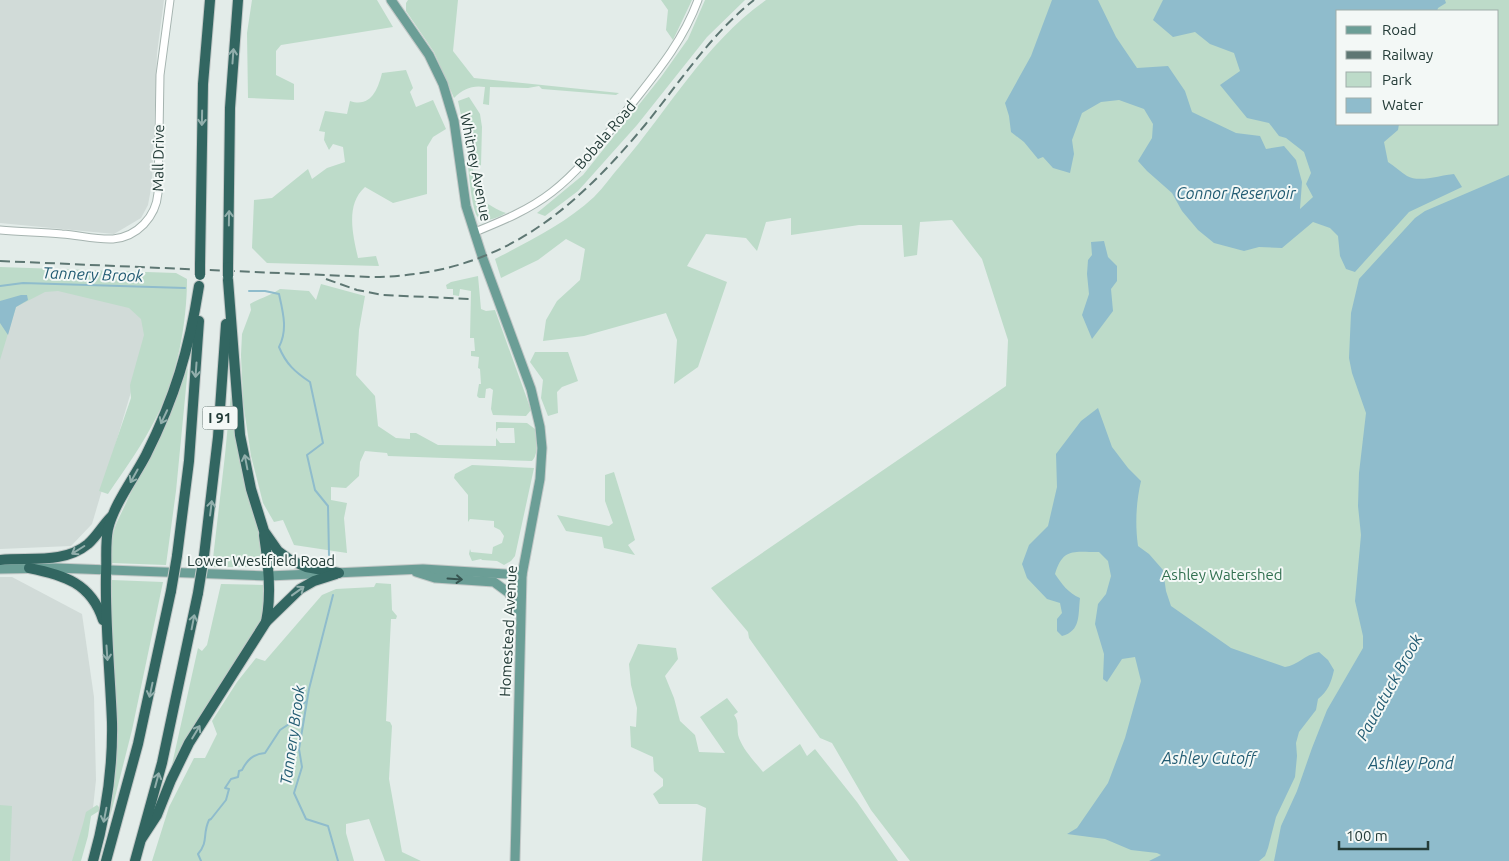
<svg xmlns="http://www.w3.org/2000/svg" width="1509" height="861" font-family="Ubuntu,sans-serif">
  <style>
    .built { fill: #d1dbd8 }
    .green { fill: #bddbc9; fill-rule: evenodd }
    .water { fill: #8fbccc }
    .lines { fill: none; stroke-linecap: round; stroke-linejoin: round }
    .stream { stroke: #8fbccc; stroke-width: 2 }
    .minor-casing { stroke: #a6b4b0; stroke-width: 9 }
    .major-casing { stroke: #c2c8c7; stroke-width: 11 }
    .highway-casing { stroke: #c2c8c7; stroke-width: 12 }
    .minor { stroke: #fff; stroke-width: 7 }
    .major { stroke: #6b9e96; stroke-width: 9 }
    .highway { stroke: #326661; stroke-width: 10 }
    .rail { stroke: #5e7773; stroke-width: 2; stroke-dasharray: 10 5; stroke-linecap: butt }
    .highway-bridge-casing { stroke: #c2c8c7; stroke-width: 12; stroke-linecap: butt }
    .highway-bridge { stroke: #326661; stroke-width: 10 }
    .oneway { stroke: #92afac }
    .oneway2 { stroke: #365450 }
    .labels { text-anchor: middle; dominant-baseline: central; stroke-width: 4; stroke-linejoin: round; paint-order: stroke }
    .shield { fill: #f3f8f6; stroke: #627471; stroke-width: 1 }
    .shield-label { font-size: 14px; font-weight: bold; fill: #243c38 }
    .street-label { font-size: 15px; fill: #243c38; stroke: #f3f8f6 }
    .park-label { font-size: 15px; fill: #316f50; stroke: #f3f8f6 }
    .water-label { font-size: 16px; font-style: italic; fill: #225c73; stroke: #f3f8f6 }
  </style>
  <rect width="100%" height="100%" fill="#e3ece9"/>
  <g class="built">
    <path d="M 0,0 L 164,0 L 157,53 L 152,183 L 148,205 L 141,218 L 114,234 L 0,223 Z"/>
    <path d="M 54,286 L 154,314 L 92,524 L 71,546 L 0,549 L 0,338 L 11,302 Z"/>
    <path d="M 0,577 L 12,577 L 82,614 L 94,697 L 96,780 L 93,808 L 78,861 L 9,861 L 0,807 Z"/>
  </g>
  <g class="green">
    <path d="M 252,0 L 377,0 L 393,27 L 281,45 L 276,51 L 276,75 L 294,84 L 294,100 L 248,98 L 247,33 Z"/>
    <path d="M 408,0 L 458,0 L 453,51 L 474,78 L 619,93 L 616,95 L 542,89 L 539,86 L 528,88 L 490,87 L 489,105 L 483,104 L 485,87 C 472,85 463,89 454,98 L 434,52 L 406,11 L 406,3 Z"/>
    <path d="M 661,0 L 692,0 L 673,40 L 666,30 L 668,10 Z"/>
    <path d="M 705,0 L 745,0 L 707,37 L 637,125 L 578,191 L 545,216 L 537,213 L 583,175 L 661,77 L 688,39 Z"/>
    <path d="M 766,0 L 1509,0 L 1509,861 L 910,861 L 871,810 L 832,743 L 820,738 L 749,638 L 748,632 L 711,588 L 1006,386 L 1008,340 L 982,259 L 952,220 L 920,222 L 917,255 L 904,257 L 902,225 L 859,225 L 791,235 L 791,218 L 766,222 L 757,251 L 746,238 L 706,234 L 687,266 L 727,282 L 698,367 L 674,384 L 677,340 L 666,313 L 584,336 L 543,341 L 546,320 L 557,301 L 580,280 L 585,249 L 566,239 L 538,260 L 501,278 L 495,259 C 529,241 565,224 594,197 C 604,187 612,175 621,165 C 669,109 705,43 766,0 ZM 1338,11 L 1498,11 L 1498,124 L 1338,124 Z"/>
    <path d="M 406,70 L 413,88 L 410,92 L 416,107 L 433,100 L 446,129 L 433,137 L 427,147 L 427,194 L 393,203 L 365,187 C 345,205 353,235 358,258 L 376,256 L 379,266 L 267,263 L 252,248 L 254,200 L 272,198 L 308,169 L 312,179 L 327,168 L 345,162 L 343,147 L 333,144 L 329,150 L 324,140 L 325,132 L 319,131 L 325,111 L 347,114 L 350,101 C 371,108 378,89 382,73 Z"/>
    <path d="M 469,97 L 480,114 L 482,127 L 481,165 L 473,169 L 474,186 L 481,201 C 490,204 496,210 506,213 C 499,217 483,225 477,216 C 470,203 468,159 466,143 C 464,129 461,115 458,101 Z"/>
    <path d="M 0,267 L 176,273 L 187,279 C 187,323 177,377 157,416 C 143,444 125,469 108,494 L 99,491 L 131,398 L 130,385 L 144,335 L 141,319 L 129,308 L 58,291 L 45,292 L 16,307 L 0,360 Z"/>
    <path d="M 478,276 L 481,309 L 486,311 L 495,310 L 531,410 L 526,416 L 493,415 L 491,409 L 493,390 L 490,388 L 486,389 L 485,398 L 479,398 L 477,396 L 479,384 L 481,384 L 480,369 L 478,368 L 479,357 L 471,356 L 471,351 L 475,351 L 474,338 L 470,338 L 471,291 L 460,289 L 459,296 L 453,295 L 453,289 L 447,289 L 446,285 L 451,282 Z"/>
    <path d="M 321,284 L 365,296 L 359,330 L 356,375 L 375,396 L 378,426 L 396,438 L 410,439 L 410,433 L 416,433 L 438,445 L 496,446 L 496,438 L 500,443 L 515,443 L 514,428 L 498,428 L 496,432 L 496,422 L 527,423 L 535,429 C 536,440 539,454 532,461 L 388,456 L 387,453 L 365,451 L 360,462 L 359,476 L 346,488 L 331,487 L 331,500 L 347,503 L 344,518 L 347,553 L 294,545 L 283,520 L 274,522 L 263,503 L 260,491 L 251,456 L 243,402 L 241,355 L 242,334 L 251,310 L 250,304 C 260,298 270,296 280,289 L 309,291 L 316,300 Z"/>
    <path d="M 535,352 L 568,352 L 578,381 L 562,387 L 557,392 L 558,413 L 548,416 L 541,398 L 543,380 L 530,362 Z"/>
    <path d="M 188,367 L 176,491 L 166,565 L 112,563 C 109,550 112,534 117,522 L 173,404 Z"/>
    <path d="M 232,383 L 245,472 L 262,544 L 263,553 L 260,567 L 212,567 L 225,455 Z"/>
    <path d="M 472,465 L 534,468 L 515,556 L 511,561 L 504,565 L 497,561 L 482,560 L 481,559 L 472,561 L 469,554 L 470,549 L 471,552 L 492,554 L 493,547 L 502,543 L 504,536 L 500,530 L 494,527 L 494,521 L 470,519 L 468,522 L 468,495 L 454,478 L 455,474 Z"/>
    <path d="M 614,472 L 635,540 L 628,545 L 635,555 L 604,548 L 602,537 L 566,531 L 557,515 L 609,526 L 613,523 L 605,501 L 605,475 Z"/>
    <path d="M 112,580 L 163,582 L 132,730 L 110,817 L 115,766 L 110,584 Z"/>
    <path d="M 376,583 L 391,584 L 392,610 L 397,616 L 396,619 L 391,619 L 386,721 L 390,722 L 392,726 L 389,779 L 402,852 L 421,861 L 385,861 L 369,819 L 346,824 L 346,833 L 354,861 L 152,861 L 169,807 L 194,758 L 205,758 L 217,734 L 212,721 L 237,682 L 256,658 L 265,661 L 322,595 L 336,589 L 374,587 Z"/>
    <path d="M 221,584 L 265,585 L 266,599 L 261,625 L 171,769 L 198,648 L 202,651 L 207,645 Z"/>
    <path d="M 638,644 L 676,648 L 678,659 L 665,676 L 674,698 L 680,721 L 695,735 L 699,752 L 725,753 L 700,717 L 727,698 L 738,712 L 734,715 C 740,722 736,730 739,738 C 744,751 755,762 763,772 L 800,744 L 807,756 L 815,749 L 857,802 L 898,861 L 702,861 L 706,808 L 697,804 L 659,804 L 653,794 L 663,786 L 663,779 L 654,771 L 653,757 L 631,747 L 630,726 L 636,727 L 637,708 L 631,685 L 629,664 Z"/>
    <path d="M 0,805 L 12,806 L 10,861 L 0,861 Z"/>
    <path d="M 97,805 L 99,807 L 99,811 L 91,816 L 88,836 L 81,861 L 72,861 L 83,824 L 86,812 Z"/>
  </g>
  <g class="water">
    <path d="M 1052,0 L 1098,0 L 1116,37 L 1137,68 L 1168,66 L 1185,91 L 1192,112 L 1236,133 L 1260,136 L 1266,149 L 1284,146 L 1296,160 L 1302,182 L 1300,209 L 1313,197 L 1306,184 L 1311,173 L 1304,152 L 1286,138 L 1279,136 L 1269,123 L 1247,118 L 1220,85 L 1240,71 L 1234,53 L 1210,44 L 1195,32 L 1173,37 L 1153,20 L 1163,0 L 1445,0 L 1446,3 L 1438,8 L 1437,11 L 1338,11 L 1338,124 L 1399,124 L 1398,130 L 1384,142 L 1388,162 C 1394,166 1401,172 1407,176 C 1419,183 1441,175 1454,174 L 1462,187 L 1409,212 L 1355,272 L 1346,269 L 1340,256 L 1338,236 L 1330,228 L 1313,222 L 1282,248 L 1259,247 L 1244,251 L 1214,243 L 1198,230 L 1182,211 L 1172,193 L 1147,171 L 1138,161 L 1152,138 L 1153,124 L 1144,109 L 1119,100 L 1101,102 L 1082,113 L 1072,140 L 1074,154 L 1070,173 L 1053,168 L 1043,157 L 1038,159 L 1024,142 L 1011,132 L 1009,116 L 1005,103 L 1031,56 Z"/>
    <path d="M 1509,175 L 1509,861 L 1274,861 L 1281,826 L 1297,791 L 1312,748 L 1327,710 L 1363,648 L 1363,636 L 1355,601 L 1361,535 L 1358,506 L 1359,473 L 1366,413 L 1352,373 L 1349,358 L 1351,313 L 1359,279 L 1415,218 L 1425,211 Z"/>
    <path d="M 1104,241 L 1108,257 L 1117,266 L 1117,281 L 1111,289 L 1113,311 L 1092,339 L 1082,315 L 1089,294 L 1087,274 L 1088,260 L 1092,255 L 1091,242 Z"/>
    <path d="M 21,295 L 27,295 L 28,300 L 16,307 L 8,335 L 0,323 L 0,301 Z"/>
    <path d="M 1098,408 L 1112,447 L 1128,468 L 1141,481 C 1136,503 1135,524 1138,546 L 1149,554 L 1163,570 L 1166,591 L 1171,606 L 1231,648 L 1285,667 C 1298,665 1304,655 1319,652 L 1328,660 L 1334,670 C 1331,683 1328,691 1318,699 L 1316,710 L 1299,732 L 1296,743 L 1297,756 L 1295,777 L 1276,817 L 1268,848 L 1265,856 L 1259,861 L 1149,861 L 1161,855 L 1157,853 L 1131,850 L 1105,839 L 1067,834 L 1077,828 L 1108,783 L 1125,738 L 1141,681 L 1135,657 L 1122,659 L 1107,682 L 1103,679 L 1104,654 L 1095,624 L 1098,604 L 1106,594 L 1111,576 L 1108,561 L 1099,552 C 1074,552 1063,547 1055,574 C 1062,584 1068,593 1080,598 C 1078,615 1081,631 1062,636 L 1057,631 L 1057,619 L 1062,613 L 1060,603 L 1047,599 L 1027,578 L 1022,564 L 1029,545 L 1048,526 L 1057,487 L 1056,454 L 1081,421 Z"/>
  </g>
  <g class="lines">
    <g class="stream">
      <path d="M 0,286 L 23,283 L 185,288"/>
      <path d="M 249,291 L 265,291 L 279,294 C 283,312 288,330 279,347 C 286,364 295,372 310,382 L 323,443 L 307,455 L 315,490 L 328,506 L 329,555"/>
      <path d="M 333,595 L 309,689 L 299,749 L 302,767 L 294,793 L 306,819 L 328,826 L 338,861"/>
      <path d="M 201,861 L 198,854 C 209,841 202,835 209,820 L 211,819 L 226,800 L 229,789 L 225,788 L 231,779 L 238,777 L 239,771 L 242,770 C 247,760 253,754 265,753 L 280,730 L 289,724 L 293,709 L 306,702"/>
    </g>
    <g class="minor-casing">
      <g id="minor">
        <path d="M 0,230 C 21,232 42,232 62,234 C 78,235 97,240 113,239 C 137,237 156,217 158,193 L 160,75 L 170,0"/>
        <path d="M 475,232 C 502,221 529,210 552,192 C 582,169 607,134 631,105 C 657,72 683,41 698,0"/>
      </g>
    </g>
    <g class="major-casing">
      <g id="major">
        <path d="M 391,0 L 429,55 L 443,84 L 454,121 L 466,206 L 482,256 L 531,389 L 540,427 L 542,448 L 540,479 L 522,575 L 515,861"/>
        <path d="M 0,569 L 56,568 L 268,576 L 423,569 L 522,575"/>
        <path d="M 416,572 L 435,578 L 494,582 L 509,593 L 518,612"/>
      </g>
    </g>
    <g class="highway-casing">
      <g id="highway">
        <path d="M 200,265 L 203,84 L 210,0"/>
        <path d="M 228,267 L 230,108 L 238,0"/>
        <path d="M 228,280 L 240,435 L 251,489 L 264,531 L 278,551 L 290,560 L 306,567 L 339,573"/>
        <path d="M 264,535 C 268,563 272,593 266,622"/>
        <path d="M 177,556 L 189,461 L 199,321"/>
        <path d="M 204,556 L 218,437 L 226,324"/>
        <path d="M 0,560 C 30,557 64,564 88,544 C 97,536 103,525 111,517"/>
        <path d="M 29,568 C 64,575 91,583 103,620"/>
        <path d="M 142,838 L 157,815 L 171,780 L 189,743 L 266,622 L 300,589 L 314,581 L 336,574"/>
        <path d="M 93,861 C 106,815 113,770 112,722 C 110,673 105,624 106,575 C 107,560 105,544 108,529 C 114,504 134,478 146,455 C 175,397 189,350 199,286"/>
        <path d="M 106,861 L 138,744 L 171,591"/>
        <path d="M 135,861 L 162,763 L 198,593"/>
      </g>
    </g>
    <use href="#minor" class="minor"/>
    <use href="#major" class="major"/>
    <use href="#highway" class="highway"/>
    <g class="rail">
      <path d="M 0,261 L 371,277 C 496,276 569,216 645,125 C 680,82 710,35 754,0"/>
      <path d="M 326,279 L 357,290 L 383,295 L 471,299"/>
    </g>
    <g class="highway-bridge-casing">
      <g id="highway-bridge">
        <path d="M 200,275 L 200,265"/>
        <path d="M 228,276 L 228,267"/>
        <path d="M 171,591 L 177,556"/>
        <path d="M 198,593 L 204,556"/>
      </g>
    </g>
    <use href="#highway-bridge" class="highway-bridge"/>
  </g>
  <defs><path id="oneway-shaft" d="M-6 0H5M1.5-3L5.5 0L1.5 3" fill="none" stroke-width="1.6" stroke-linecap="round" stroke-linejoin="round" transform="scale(1.25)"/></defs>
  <g class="oneway">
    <use href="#oneway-shaft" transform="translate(233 56) rotate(-86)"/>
    <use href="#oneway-shaft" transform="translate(202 118) rotate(91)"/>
    <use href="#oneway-shaft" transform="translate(229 218) rotate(-89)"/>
    <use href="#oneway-shaft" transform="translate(196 370) rotate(94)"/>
    <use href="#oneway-shaft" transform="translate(164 417) rotate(115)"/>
    <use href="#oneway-shaft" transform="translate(246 462) rotate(-101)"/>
    <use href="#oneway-shaft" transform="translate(134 476) rotate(119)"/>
    <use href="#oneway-shaft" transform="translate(211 508) rotate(-83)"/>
    <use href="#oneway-shaft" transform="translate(78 550) rotate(148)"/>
    <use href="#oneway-shaft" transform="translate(298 591) rotate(-36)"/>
    <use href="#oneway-shaft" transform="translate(193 622) rotate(-79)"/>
    <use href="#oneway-shaft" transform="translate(107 653) rotate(86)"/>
    <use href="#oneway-shaft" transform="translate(151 690) rotate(102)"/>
    <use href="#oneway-shaft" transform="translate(196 732) rotate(-59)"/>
    <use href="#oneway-shaft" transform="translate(157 780) rotate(-75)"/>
    <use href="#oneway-shaft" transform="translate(105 815) rotate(101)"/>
  </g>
  <use class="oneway2" href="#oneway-shaft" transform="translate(455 579) rotate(4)"/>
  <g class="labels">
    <rect class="shield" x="202.5" y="406.5" width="35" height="23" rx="4"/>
    <g class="shield-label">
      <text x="220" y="418">I 91</text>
    </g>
    <g class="street-label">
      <text transform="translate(605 135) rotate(-49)">Bobala Road</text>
      <text transform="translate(158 158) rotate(-89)">Mall Drive</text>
      <text transform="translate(476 167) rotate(79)">Whitney Avenue</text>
      <text x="261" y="560">Lower Westfield Road</text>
      <text transform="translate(508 631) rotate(-87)">Homestead Avenue</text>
    </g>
    <g class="park-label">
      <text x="1222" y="574">Ashley Watershed</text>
    </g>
    <g class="water-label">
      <text x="1236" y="193">Connor Reservoir</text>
      <text transform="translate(93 274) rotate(2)">Tannery Brook</text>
      <text transform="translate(1389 687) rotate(-61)">Paucatuck Brook</text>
      <text transform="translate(292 735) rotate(-82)">Tannery Brook</text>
      <text x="1209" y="758">Ashley Cutoff</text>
      <text x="1411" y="763">Ashley Pond</text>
    </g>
  </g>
  <rect x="1336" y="10" width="162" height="115" fill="#f3f8f6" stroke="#a0adaa"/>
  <rect x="1346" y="26" width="25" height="8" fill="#6b9e96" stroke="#a0adaa"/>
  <text x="1382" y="35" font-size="15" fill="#243c38">Road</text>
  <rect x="1346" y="51" width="25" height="8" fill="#5e7773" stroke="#a0adaa"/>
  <text x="1382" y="60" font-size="15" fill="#243c38">Railway</text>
  <rect x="1346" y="72" width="25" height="15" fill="#bddbc9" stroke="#a0adaa"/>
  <text x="1382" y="85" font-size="15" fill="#243c38">Park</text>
  <rect x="1346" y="98" width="25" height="15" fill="#8fbccc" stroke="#a0adaa"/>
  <text x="1382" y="110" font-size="15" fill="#243c38">Water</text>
  <path d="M1339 841v8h89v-8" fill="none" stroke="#243c38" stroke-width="2.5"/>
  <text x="1346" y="841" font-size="15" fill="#243c38" stroke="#f3f8f6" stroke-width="4" paint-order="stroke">100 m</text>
</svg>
